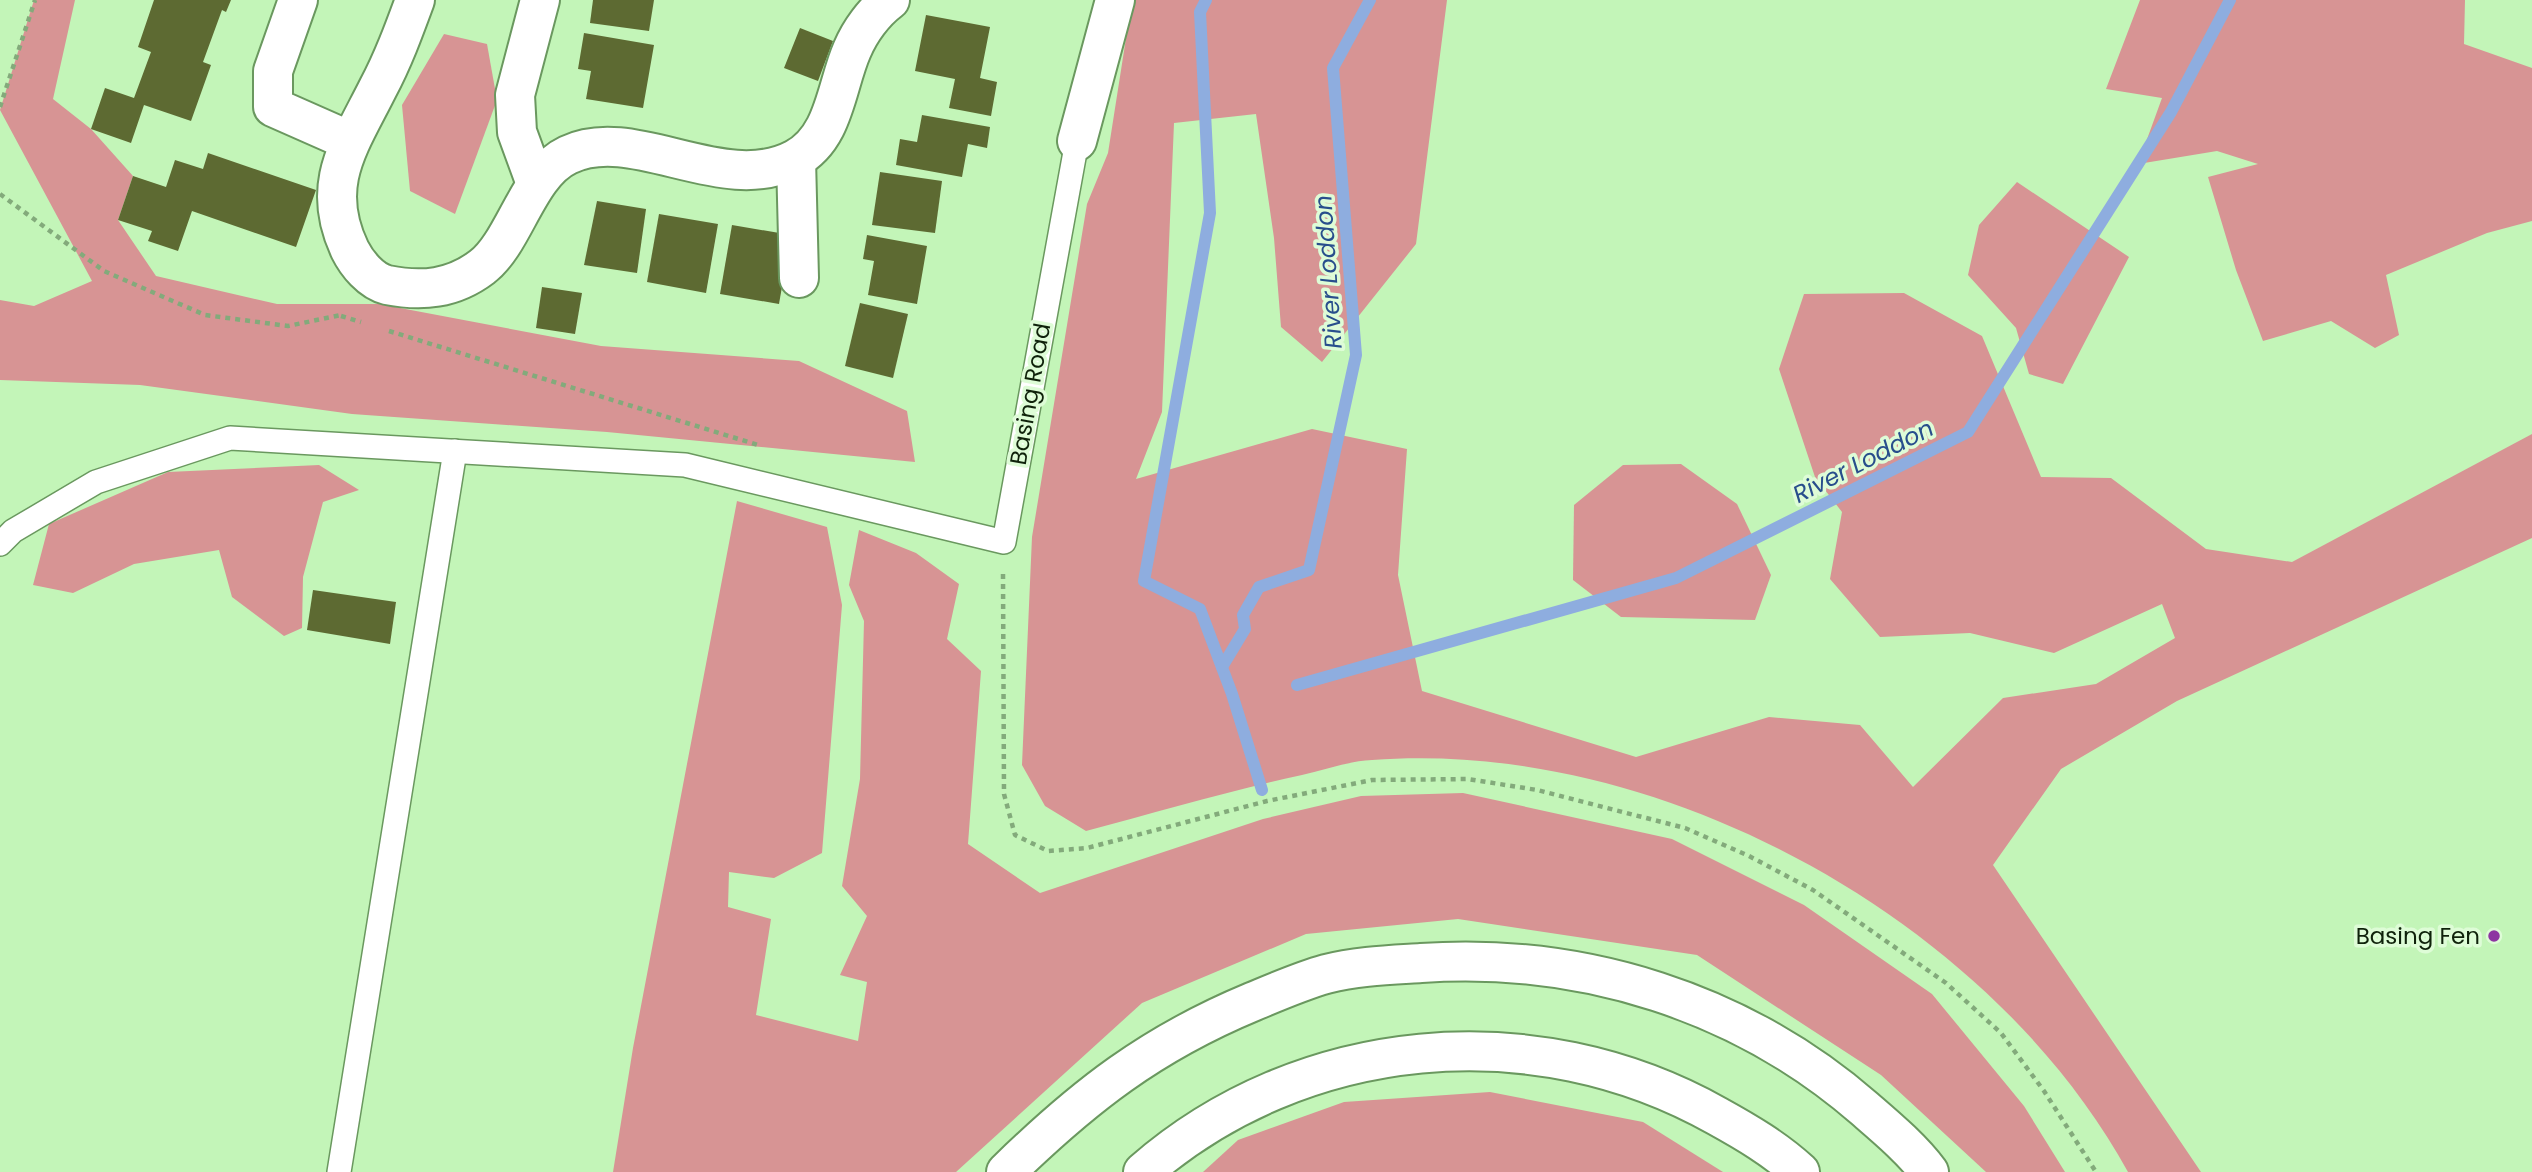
<svg xmlns="http://www.w3.org/2000/svg" width="2532" height="1172" font-family="Poppins,sans-serif">
  <style>
    .forest { fill: #d79494 }
    .lines { fill: none; stroke-linecap: round; stroke-linejoin: round }
    .stream { stroke: #8eaddf; stroke-width: 12 }
    .building { fill: #5d6a32 }
    .service-casing { stroke: #6a985f; stroke-width: 26 }
    .minor-casing { stroke: #6a985f; stroke-width: 42 }
    .trunk-casing { stroke: #6a985f; stroke-width: 42 }
    .path { stroke: #83aa7b; stroke-width: 4.5; stroke-dasharray: 5 5; stroke-linecap: butt }
    .service { stroke: #fff; stroke-width: 23 }
    .minor { stroke: #fff; stroke-width: 38 }
    .trunk { stroke: #fff; stroke-width: 38 }
    .poi-dot { fill: #8d35a1; stroke: #defcd7; stroke-width: 2.5 }
    .labels { text-anchor: middle; dominant-baseline: central; stroke-width: 7; stroke-linejoin: round; paint-order: stroke }
    .street-label { font-size: 23px; fill: #0f220b; stroke: #defcd7 }
    .poi-label { font-size: 23px; fill: #0f220b; stroke: #defcd7; text-anchor: end }
    .water-label { font-size: 24px; font-style: italic; fill: #284e8c; stroke: #defcd7 }
  </style>
  <rect width="100%" height="100%" fill="#c3f5b8"/>
  <g class="forest">
    <path d="M 34,0 L 75,0 L 53,99 L 91,129 L 133,176 L 118,220 L 156,276 L 277,304 L 379,304 L 601,346 L 799,361 L 907,411 L 915,462 L 607,432 L 352,414 L 140,385 L 0,380 L 0,300 L 34,306 L 92,281 L 0,110 Z"/>
    <path d="M 1132,0 L 1447,0 L 1416,244 L 1322,362 L 1281,327 L 1274,238 L 1256,114 L 1174,123 L 1162,412 L 1136,479 L 1312,429 L 1407,449 L 1398,575 L 1422,691 L 1636,757 L 1769,717 L 1860,725 L 1913,787 L 2003,698 L 2096,684 L 2175,638 L 2162,604 L 2054,653 L 1970,633 L 1880,637 L 1830,579 L 1842,512 L 1815,477 L 1779,369 L 1804,294 L 1904,293 L 1982,336 L 2041,477 L 2111,478 L 2206,549 L 2292,562 L 2532,434 L 2532,538 L 2177,701 L 2061,769 L 1993,865 L 2201,1172 L 2128,1172 C 1990,920 1660,738 1372,760 C 1349,761 1325,770 1302,775 C 1229,791 1158,812 1086,831 L 1045,806 L 1022,765 L 1032,537 L 1087,204 L 1108,153 Z"/>
    <path d="M 2140,0 L 2465,0 L 2464,44 L 2532,68 L 2532,221 L 2487,233 L 2386,275 L 2399,335 L 2375,348 L 2331,321 L 2263,341 L 2236,270 L 2208,177 L 2258,164 L 2217,151 L 2138,164 L 2162,98 L 2106,89 Z"/>
    <path d="M 444,34 L 487,44 L 497,100 L 455,214 L 410,191 L 402,105 Z"/>
    <path d="M 2017,182 L 2129,257 L 2063,384 L 2029,374 L 2016,328 L 1968,275 L 1979,225 Z"/>
    <path d="M 1681,464 L 1737,504 L 1771,575 L 1755,620 L 1621,617 L 1573,580 L 1574,505 L 1623,465 Z"/>
    <path d="M 319,465 L 359,490 L 323,502 L 303,577 L 302,628 L 284,636 L 232,597 L 219,550 L 134,564 L 73,593 L 33,585 L 49,524 L 168,472 Z"/>
    <path d="M 737,501 L 827,527 L 842,605 L 822,853 L 774,878 L 729,872 L 728,907 L 771,919 L 756,1015 L 858,1041 L 867,982 L 840,975 L 867,916 L 842,886 L 860,779 L 864,621 L 849,585 L 859,530 L 916,553 L 959,584 L 947,639 L 981,671 L 968,844 L 1040,893 L 1263,819 L 1361,796 L 1463,793 L 1672,839 L 1804,905 L 1932,994 L 2024,1106 L 2065,1172 L 1986,1172 L 1881,1075 L 1697,955 L 1458,919 L 1306,934 L 1142,1003 L 956,1172 L 613,1172 L 633,1048 Z"/>
    <path d="M 1490,1092 L 1643,1122 L 1723,1172 L 1203,1172 L 1238,1140 L 1344,1102 Z"/>
  </g>
  <g class="lines">
    <g class="stream">
      <path d="M 1206,0 L 1200,12 L 1210,213 L 1144,581 L 1200,609 L 1232,694 L 1262,790"/>
      <path d="M 1222,667 L 1245,629 L 1243,615 L 1259,587 L 1309,570 L 1356,355 L 1333,68 L 1370,0"/>
      <path d="M 1297,685 L 1676,578 L 1968,432 L 2171,112 L 2230,0"/>
    </g>
  </g>
  <g class="building">
    <path d="M 154,0 L 231,0 L 226,12 L 222,10 L 203,62 L 211,65 L 191,121 L 144,105 L 131,143 L 91,129 L 105,88 L 134,98 L 151,52 L 138,47 Z"/>
    <path d="M 593,0 L 654,0 L 649,31 L 590,23 Z"/>
    <path d="M 926,15 L 990,27 L 980,78 L 997,82 L 991,116 L 949,108 L 955,79 L 915,71 Z"/>
    <path d="M 800,28 L 833,41 L 818,81 L 784,68 Z"/>
    <path d="M 584,33 L 654,45 L 643,108 L 586,99 L 591,71 L 578,69 Z"/>
    <path d="M 922,115 L 990,127 L 987,148 L 968,144 L 962,177 L 896,165 L 900,139 L 917,142 Z"/>
    <path d="M 208,153 L 316,190 L 296,247 L 192,211 L 178,251 L 148,241 L 152,231 L 118,220 L 133,176 L 166,187 L 175,160 L 203,169 Z"/>
    <path d="M 880,172 L 942,181 L 935,233 L 872,225 Z"/>
    <path d="M 597,201 L 646,209 L 637,273 L 584,265 Z"/>
    <path d="M 659,214 L 718,224 L 706,293 L 647,282 Z"/>
    <path d="M 732,225 L 791,235 L 779,304 L 720,294 Z"/>
    <path d="M 867,235 L 927,246 L 917,304 L 868,295 L 874,261 L 863,259 Z"/>
    <path d="M 542,287 L 582,293 L 575,334 L 536,328 Z"/>
    <path d="M 860,303 L 908,314 L 893,378 L 845,366 Z"/>
    <path d="M 313,590 L 396,602 L 390,644 L 307,630 Z"/>
  </g>
  <g class="lines">
    <g class="service-casing">
      <g id="service">
        <path d="M 0,544 L 13,531 L 96,482 L 230,438 L 685,465 L 1004,542 L 1077,141"/>
        <path d="M 339,1172 L 455,451"/>
      </g>
    </g>
    <g class="minor-casing">
      <g id="minor">
        <path d="M 298,0 L 273,71 L 273,107 L 350,141"/>
        <path d="M 415,0 C 404,30 393,60 378,88 C 349,146 319,185 350,250 C 357,264 371,281 387,285 C 422,292 453,289 482,267 C 515,242 527,174 568,155 C 634,123 723,197 795,159 C 835,138 836,86 852,50 C 860,31 874,12 890,0"/>
        <path d="M 1077,141 L 1115,0"/>
        <path d="M 796,159 L 799,278"/>
        <path d="M 536,184 L 517,132 L 515,95 L 540,0"/>
      </g>
    </g>
    <g class="trunk-casing">
      <g id="trunk">
        <path d="M 1006,1172 C 1084,1096 1151,1044 1252,1002 C 1276,992 1301,981 1326,974 C 1357,966 1389,965 1421,963 C 1583,952 1742,1002 1865,1109 C 1887,1128 1912,1149 1929,1172"/>
        <path d="M 1143,1172 C 1301,1034 1534,1013 1717,1116 C 1746,1132 1775,1149 1800,1172"/>
      </g>
    </g>
    <g class="path">
      <path d="M 0,107 L 35,0"/>
      <path d="M 0,194 L 104,271 L 205,315 L 288,326 L 341,315"/>
      <path d="M 341,316 L 361,322"/>
      <path d="M 389,331 L 758,445"/>
      <path d="M 1003,574 L 1004,794 L 1015,835 L 1048,851 L 1087,848 L 1267,801 L 1372,780 L 1468,779 L 1537,790 L 1685,828 L 1749,856 L 1813,890 L 1946,983 L 2001,1033 L 2044,1091 L 2096,1172"/>
    </g>
    <use href="#service" class="service"/>
    <use href="#minor" class="minor"/>
    <use href="#trunk" class="trunk"/>
  </g>
  <circle class="poi-dot" cx="2494" cy="936" r="7"/>
  <g class="labels">
    <g class="street-label">
      <text transform="translate(1030 394) rotate(-80)">Basing Road</text>
    </g>
    <g class="poi-label">
      <text x="2480" y="936">Basing Fen</text>
    </g>
    <g class="water-label">
      <text transform="translate(1328 272) rotate(-94)">River Loddon</text>
      <text transform="translate(1863 461) rotate(-27)">River Loddon</text>
    </g>
  </g>
</svg>
